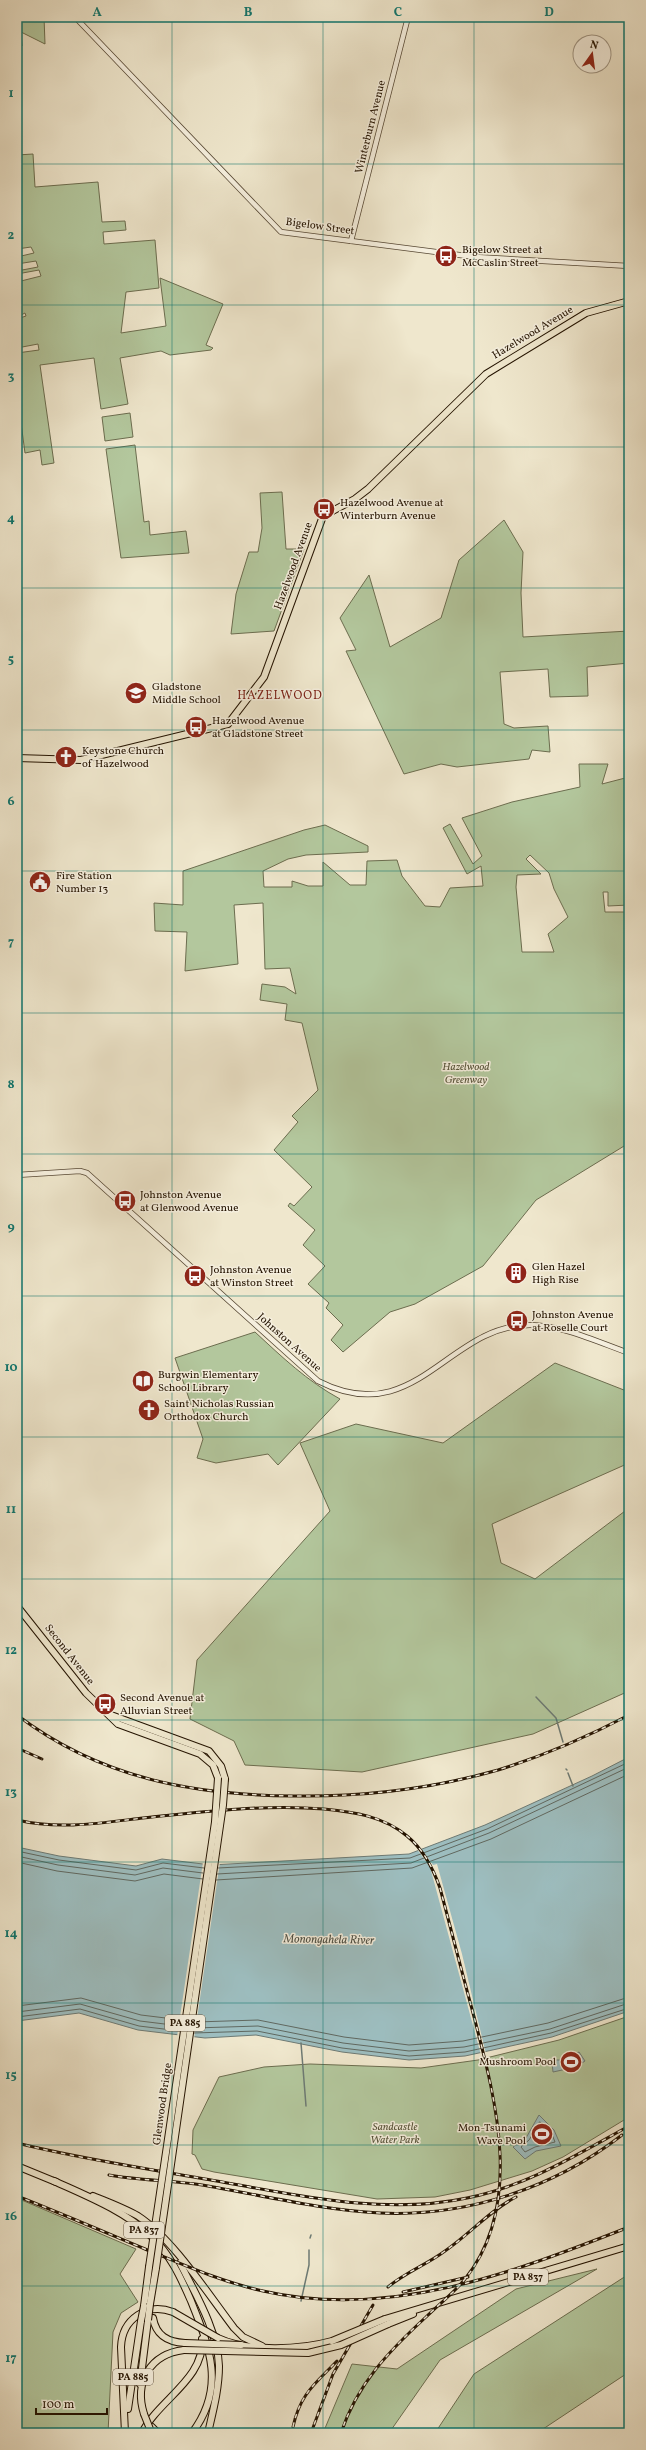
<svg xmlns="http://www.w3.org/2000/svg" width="646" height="2450" font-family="Vollkorn,serif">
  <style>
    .green { fill: #b3c79d; stroke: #6c6d4f; fill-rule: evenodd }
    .water { fill: #9dbec0; stroke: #6d7a74 }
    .pier { fill: #efe7cd }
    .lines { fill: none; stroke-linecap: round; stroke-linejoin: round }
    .shore { stroke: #606860; stroke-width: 1 }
    .stream { stroke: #6d7a74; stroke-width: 1.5 }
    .minor-casing { stroke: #574834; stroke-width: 6 }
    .major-casing { stroke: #241301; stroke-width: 8 }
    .minor { stroke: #f5efde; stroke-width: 4.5 }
    .major { stroke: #efe7cd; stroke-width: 6 }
    .rail-casing { stroke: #241301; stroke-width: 3 }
    .rail { stroke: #f5efde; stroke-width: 1.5; stroke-dasharray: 4.5; stroke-linecap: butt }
    .major-bridge-casing { stroke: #241301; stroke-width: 8; stroke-linecap: butt }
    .major-bridge { stroke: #efe7cd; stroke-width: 6 }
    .grid { fill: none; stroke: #0f766e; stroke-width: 1; stroke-opacity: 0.55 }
    .labels { text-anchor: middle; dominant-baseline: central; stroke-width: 3; stroke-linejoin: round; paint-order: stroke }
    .shield { fill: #f5efde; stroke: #635543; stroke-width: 1 }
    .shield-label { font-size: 10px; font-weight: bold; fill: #241301 }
    .street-label { font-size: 11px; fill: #241301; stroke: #f5efde }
    .poi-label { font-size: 11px; fill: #241301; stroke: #f5efde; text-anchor: start }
    .park-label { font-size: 11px; font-style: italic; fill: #565238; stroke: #f5efde }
    .neighbourhood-label { font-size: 12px; letter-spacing: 1px; fill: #7a1f14; stroke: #f5efde }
    .water-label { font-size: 12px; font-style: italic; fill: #4e4f44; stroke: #f5efde }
    .neatline { fill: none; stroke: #0f766e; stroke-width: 1.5 }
    .grid-label { font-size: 13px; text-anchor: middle; font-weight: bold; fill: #0f766e }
  </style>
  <rect width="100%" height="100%" fill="#efe7cd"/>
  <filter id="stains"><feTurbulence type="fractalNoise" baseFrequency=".005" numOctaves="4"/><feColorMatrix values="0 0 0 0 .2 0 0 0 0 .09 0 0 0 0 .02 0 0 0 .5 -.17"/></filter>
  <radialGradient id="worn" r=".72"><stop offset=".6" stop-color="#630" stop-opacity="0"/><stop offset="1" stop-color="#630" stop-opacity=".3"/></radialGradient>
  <g class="green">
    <path d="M 17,17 L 44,17 L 45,44 L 21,32 L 22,46 L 17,47 Z"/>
    <path d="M 33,154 L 35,187 L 98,182 L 102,222 L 125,221 L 126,230 L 103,232 L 104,244 L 155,240 L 159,288 L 126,292 L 121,333 L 166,326 L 160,278 L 223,304 L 206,345 L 213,348 L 211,350 L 170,355 L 161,351 L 120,358 L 128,404 L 101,409 L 94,358 L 40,365 L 54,463 L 42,465 L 40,450 L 25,453 L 17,393 L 17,353 L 39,350 L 38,344 L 17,348 L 17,319 L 26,316 L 25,313 L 17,317 L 17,282 L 41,276 L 39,270 L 17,274 L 17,271 L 38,267 L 36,261 L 17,264 L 17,257 L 34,253 L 31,247 L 17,249 L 17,155 Z"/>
    <path d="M 130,413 L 133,437 L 105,441 L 102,417 Z"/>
    <path d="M 135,445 L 144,522 L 149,521 L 150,535 L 186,531 L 189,553 L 121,558 L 106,449 Z"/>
    <path d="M 282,492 L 286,549 L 304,549 L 274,631 L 231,634 L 236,594 L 249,552 L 258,552 L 262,528 L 260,493 Z"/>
    <path d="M 504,520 L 523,552 L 521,593 L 523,637 L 629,631 L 629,663 L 587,667 L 588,696 L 550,697 L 548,669 L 500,672 L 504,724 L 514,728 L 548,726 L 550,752 L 532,750 L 529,759 L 457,767 L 441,764 L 404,774 L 346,651 L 356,650 L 340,618 L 369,575 L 390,647 L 441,618 L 459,560 Z"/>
    <path d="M 579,764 L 608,764 L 602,784 L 629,777 L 629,905 L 608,906 L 608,892 L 603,892 L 605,912 L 629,912 L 629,1143 L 536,1200 L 483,1266 L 415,1304 L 390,1312 L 343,1352 L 331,1340 L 343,1325 L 326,1308 L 329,1303 L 308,1284 L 325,1266 L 303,1245 L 315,1230 L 288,1206 L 290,1203 L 294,1206 L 312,1187 L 274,1150 L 298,1122 L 292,1116 L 318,1090 L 302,1023 L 285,1020 L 287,1004 L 260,1000 L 262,984 L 285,987 L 296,994 L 290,968 L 265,969 L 263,903 L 234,905 L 238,964 L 185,971 L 187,932 L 155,931 L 154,903 L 183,905 L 183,871 L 304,830 L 325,825 L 368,846 L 368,852 L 306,855 L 288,859 L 263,871 L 264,887 L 292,887 L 292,881 L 308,886 L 323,886 L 323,862 L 350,885 L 366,885 L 367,861 L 397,860 L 402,876 L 425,906 L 440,907 L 450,888 L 483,886 L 481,866 L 467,874 L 443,828 L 450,824 L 473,864 L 482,856 L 462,818 L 512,802 L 580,787 ZM 530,855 L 549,873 L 554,889 L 568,917 L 548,934 L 554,952 L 522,952 L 516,887 L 517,875 L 541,874 L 526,859 Z"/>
    <path d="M 255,1332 C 282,1357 307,1381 340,1399 L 278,1465 L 268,1454 L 216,1463 L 197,1458 L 203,1439 L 175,1358 Z"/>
    <path d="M 555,1363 L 629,1392 L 629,1463 L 492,1524 L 501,1563 L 535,1579 L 629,1508 L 629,1691 L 533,1734 L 362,1772 L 245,1765 L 234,1741 L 190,1719 L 197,1660 L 330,1511 L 300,1443 L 356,1424 L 443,1443 Z"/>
    <path d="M 629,2016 L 629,2117 L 563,2157 L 532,2171 L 470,2190 L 435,2197 L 377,2199 L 214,2172 L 202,2169 L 195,2155 L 192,2154 L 193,2130 L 219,2077 L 264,2067 L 310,2064 L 421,2068 L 478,2060 L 559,2040 Z"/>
    <path d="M 17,2198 L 136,2249 L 120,2274 L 138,2302 L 121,2313 L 113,2332 L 108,2433 L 17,2433 Z"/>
    <path d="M 597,2269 L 440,2360 L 389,2433 L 323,2433 L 352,2364 L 397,2369 L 516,2289 Z"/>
    <path d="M 629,2274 L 629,2372 L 537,2433 L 435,2433 L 474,2374 Z"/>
  </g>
  <g class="water">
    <path d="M 629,1757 L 629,2011 L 552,2037 L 465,2056 L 409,2060 L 342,2052 L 256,2035 L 205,2038 L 138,2030 L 79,2013 L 17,2021 L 17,1847 L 59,1856 L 136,1866 L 162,1859 L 211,1865 L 409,1854 L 485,1825 L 592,1776 Z"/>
    <path d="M 579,2052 L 585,2061 L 576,2067 L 553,2072 L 552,2062 L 554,2060 L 564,2060 Z"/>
    <path d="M 539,2115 L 554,2130 L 561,2146 L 536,2151 L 525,2159 L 513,2147 L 526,2138 Z"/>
  </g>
  <g class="pier">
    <path d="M 420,1847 L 433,1865 L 437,1864 L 462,1954 L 486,2054 L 481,2055 L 430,1867 L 417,1849 Z"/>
    <path d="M 203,1862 L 220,1862 L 194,2039 L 177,2037 Z"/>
  </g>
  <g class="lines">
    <g class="shore">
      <path d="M 17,1851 L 59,1860 L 136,1870 L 163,1863 L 204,1868"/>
      <path d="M 17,1856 L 58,1865 L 135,1875 L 163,1868 L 203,1873"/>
      <path d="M 17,1862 L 57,1871 L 135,1881 L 164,1874 L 203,1879"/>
      <path d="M 218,1868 L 410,1858 L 487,1829 L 629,1762"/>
      <path d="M 217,1874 L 411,1863 L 489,1833 L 629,1767"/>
      <path d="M 216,1880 L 412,1868 L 491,1839 L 629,1774"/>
      <path d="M 17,2006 L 81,1998 L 141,2015 L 182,2020"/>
      <path d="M 17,2012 L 80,2004 L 140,2021 L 181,2026"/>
      <path d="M 17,2017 L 80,2009 L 139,2026 L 180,2031"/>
      <path d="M 196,2022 L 258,2020 L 344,2037 L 409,2045 L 463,2041 L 548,2023 L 629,1997"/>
      <path d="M 195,2028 L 258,2026 L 343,2043 L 409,2051 L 464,2047 L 550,2029 L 629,2003"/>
      <path d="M 194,2033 L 257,2031 L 342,2048 L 409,2056 L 465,2052 L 551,2033 L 629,2008"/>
      <path d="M 540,2122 L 551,2132 L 555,2142 L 535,2147 L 525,2152 L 521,2147 L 529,2140 Z"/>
    </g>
    <g class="stream">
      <path d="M 536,1697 L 556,1718 L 563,1742"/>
      <path d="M 566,1769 L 567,1770"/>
      <path d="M 568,1773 L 573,1786"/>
      <path d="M 301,2043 L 306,2106"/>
      <path d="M 310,2238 L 311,2235"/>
      <path d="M 301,2301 L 309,2265 L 309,2250"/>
    </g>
    <g class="minor-casing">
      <g id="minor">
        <path d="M 75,17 L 281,232 L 475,257 L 629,266"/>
        <path d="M 351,241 L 408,17"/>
        <path d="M 17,1175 L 80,1171 L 87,1173 L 318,1381 C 416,1431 447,1325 530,1325 C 562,1325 598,1342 629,1353"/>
      </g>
    </g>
    <g class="major-casing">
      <g id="major">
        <path d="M 17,758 L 81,760 L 228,724 L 264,677 L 323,516 L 355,499 L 368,489 L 486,374 L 586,313 L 629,301"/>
        <path d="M 17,1606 L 86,1693 L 118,1724 L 200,1754 L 213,1765 L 218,1778"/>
        <path d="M 111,1715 L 209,1751 L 221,1766 L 225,1779"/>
        <path d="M 17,2166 L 56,2182"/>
        <path d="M 54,2181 C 87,2196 125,2211 151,2236 C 170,2254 181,2278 191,2301 C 210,2348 226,2388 192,2433"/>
        <path d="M 93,2196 C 108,2202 124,2208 138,2216 C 173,2239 208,2294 234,2328 L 243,2337 L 262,2346"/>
        <path d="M 180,2263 C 195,2293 218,2331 219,2366 C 219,2389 213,2411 208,2433"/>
        <path d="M 150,2304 L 156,2268"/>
        <path d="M 144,2306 L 149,2267"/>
        <path d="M 153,2318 C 156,2336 168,2342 185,2343"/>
        <path d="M 385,2319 L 629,2246"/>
        <path d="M 388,2324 L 413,2314"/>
        <path d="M 218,2338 C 248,2352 300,2350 332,2341"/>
        <path d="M 140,2384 L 148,2320"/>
        <path d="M 128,2409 L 141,2321"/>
        <path d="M 144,2414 C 134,2382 150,2354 184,2350"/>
        <path d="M 152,2427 L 158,2433"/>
        <path d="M 125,2433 L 121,2347 C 122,2319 147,2302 173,2312"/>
        <path d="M 142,2433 C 158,2400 205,2379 202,2339"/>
      </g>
    </g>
    <use href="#minor" class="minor"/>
    <use href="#major" class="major"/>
    <g class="rail-casing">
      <g id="rail">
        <path d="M 17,1715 C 100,1778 192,1795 294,1796 C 363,1797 431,1789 498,1770 C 543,1756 587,1737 629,1715"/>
        <path d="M 17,1748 L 42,1759"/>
        <path d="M 17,1820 C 59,1830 101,1823 143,1818 C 204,1812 263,1804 324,1809 C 354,1812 383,1816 407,1836 C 424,1850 433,1868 440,1888 C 451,1929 461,1969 472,2009 C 494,2094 526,2203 465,2279 C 454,2293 439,2304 426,2317 C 389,2351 357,2384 341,2433"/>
        <path d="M 17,2143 C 77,2158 138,2167 199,2178 C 286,2192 378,2217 467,2198 C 527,2186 576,2155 629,2126"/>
        <path d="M 109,2175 C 142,2181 175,2180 208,2186 C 265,2196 323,2210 380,2213 C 467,2217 554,2188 622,2135"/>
        <path d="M 17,2196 C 60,2213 102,2231 145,2249 C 184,2265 222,2282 263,2291 C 390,2320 512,2273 629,2227"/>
        <path d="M 388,2287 C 406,2272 426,2265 445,2251 C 470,2234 489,2211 516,2197"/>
        <path d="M 403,2292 L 468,2277"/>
        <path d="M 293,2427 C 300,2394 315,2384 337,2361"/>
        <path d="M 311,2433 L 333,2374 L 373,2305"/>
      </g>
    </g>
    <use href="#rail" class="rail"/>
    <g class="major-bridge-casing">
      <g id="major-bridge">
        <path d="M 149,2267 L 215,1822 L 218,1778"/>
        <path d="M 156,2268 L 223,1805 L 225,1779"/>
        <path d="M 173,2312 L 218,2338"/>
        <path d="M 148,2320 L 150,2304"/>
        <path d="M 141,2321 L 144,2306"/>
        <path d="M 332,2341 L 385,2319"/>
        <path d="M 185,2343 L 241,2345"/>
        <path d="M 184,2350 L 308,2353 L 341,2345 L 388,2324"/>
        <path d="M 144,2414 L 150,2429"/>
      </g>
    </g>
    <use href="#major-bridge" class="major-bridge"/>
  </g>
  <path class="grid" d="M 172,17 L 172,2433M 323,17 L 323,2433M 474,17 L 474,2433M 17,164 L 629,164M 17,305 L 629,305M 17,447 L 629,447M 17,588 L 629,588M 17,730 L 629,730M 17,871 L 629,871M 17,1013 L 629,1013M 17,1154 L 629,1154M 17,1296 L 629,1296M 17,1437 L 629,1437M 17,1579 L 629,1579M 17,1720 L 629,1720M 17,1862 L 629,1862M 17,2003 L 629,2003M 17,2145 L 629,2145M 17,2286 L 629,2286"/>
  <defs>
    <g id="bus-disc" transform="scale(1.15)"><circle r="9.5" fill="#8f2418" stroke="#f5efde"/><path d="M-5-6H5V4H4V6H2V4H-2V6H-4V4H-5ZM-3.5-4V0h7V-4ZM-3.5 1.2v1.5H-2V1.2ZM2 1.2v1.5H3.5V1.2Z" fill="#fff"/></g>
    <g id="school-disc" transform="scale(1.15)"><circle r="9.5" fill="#8f2418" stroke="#f5efde"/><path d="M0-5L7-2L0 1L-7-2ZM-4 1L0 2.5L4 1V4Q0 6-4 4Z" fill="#fff"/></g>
    <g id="church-disc" transform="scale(1.15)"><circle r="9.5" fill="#8f2418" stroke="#f5efde"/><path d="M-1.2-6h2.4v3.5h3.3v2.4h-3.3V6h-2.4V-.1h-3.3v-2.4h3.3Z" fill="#fff"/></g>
    <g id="civic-disc" transform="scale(1.15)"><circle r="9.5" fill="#8f2418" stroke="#f5efde"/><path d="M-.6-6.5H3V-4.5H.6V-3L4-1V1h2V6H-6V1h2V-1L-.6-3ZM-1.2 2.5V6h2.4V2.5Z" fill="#fff"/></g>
    <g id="building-disc" transform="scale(1.15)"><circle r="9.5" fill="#8f2418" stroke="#f5efde"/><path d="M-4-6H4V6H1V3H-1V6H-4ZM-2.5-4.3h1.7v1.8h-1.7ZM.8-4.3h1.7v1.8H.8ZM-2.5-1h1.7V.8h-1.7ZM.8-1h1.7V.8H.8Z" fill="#fff"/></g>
    <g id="library-disc" transform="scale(1.15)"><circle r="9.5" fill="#8f2418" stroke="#f5efde"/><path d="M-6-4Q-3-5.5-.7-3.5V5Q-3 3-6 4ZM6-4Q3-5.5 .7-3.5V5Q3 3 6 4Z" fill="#fff"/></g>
    <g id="stadium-disc" transform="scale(1.15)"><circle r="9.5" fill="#8f2418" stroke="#f5efde"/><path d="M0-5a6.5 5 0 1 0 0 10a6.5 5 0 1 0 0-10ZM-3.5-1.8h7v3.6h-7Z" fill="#fff"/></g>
  </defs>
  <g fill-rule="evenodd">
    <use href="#bus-disc" x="446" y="256"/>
    <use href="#bus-disc" x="324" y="509"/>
    <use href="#school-disc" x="136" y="693"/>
    <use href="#bus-disc" x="196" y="727"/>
    <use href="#church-disc" x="66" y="757"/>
    <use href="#civic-disc" x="40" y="882"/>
    <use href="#bus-disc" x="125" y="1201"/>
    <use href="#building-disc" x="516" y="1273"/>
    <use href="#bus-disc" x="195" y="1276"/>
    <use href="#bus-disc" x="517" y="1321"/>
    <use href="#library-disc" x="143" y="1381"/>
    <use href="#church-disc" x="149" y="1410"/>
    <use href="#bus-disc" x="105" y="1704"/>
    <use href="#stadium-disc" x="571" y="2062"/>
    <use href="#stadium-disc" x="542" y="2134"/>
  </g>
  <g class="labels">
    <g class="shield">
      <rect x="165" y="2015" width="40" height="16" rx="3"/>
      <rect x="124" y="2222" width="40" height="16" rx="3"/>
      <rect x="508" y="2269" width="40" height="16" rx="3"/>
      <rect x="113" y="2369" width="40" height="16" rx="3"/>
    </g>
    <g class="shield-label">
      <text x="185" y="2023">PA 885</text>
      <text x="144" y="2230">PA 837</text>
      <text x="528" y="2277">PA 837</text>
      <text x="133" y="2377">PA 885</text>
    </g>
    <g class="street-label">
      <text transform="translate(371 127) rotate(-76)">Winterburn Avenue</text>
      <text transform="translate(320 227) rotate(8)">Bigelow Street</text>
      <text transform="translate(533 333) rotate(-31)">Hazelwood Avenue</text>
      <text transform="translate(294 566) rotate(-70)">Hazelwood Avenue</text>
      <text transform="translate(289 1343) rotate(42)">Johnston Avenue</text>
      <text transform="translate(69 1655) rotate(52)">Second Avenue</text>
      <text transform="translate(163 2104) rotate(-82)">Glenwood Bridge</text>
    </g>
    <g class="poi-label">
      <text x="462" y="250">Bigelow Street at<tspan x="462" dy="13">McCaslin Street</tspan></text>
      <text x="340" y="503">Hazelwood Avenue at<tspan x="340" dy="13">Winterburn Avenue</tspan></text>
      <text x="152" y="687">Gladstone<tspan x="152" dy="13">Middle School</tspan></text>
      <text x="212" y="721">Hazelwood Avenue<tspan x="212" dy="13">at Gladstone Street</tspan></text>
      <text x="82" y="751">Keystone Church<tspan x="82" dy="13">of Hazelwood</tspan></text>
      <text x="56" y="876">Fire Station<tspan x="56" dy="13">Number 13</tspan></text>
      <text x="140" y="1195">Johnston Avenue<tspan x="140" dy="13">at Glenwood Avenue</tspan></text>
      <text x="532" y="1267">Glen Hazel<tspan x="532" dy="13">High Rise</tspan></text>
      <text x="210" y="1270">Johnston Avenue<tspan x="210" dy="13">at Winston Street</tspan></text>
      <text x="532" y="1315">Johnston Avenue<tspan x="532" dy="13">at Roselle Court</tspan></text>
      <text x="158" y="1375">Burgwin Elementary<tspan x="158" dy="13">School Library</tspan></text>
      <text x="164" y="1404">Saint Nicholas Russian<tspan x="164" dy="13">Orthodox Church</tspan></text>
      <text x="120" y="1698">Second Avenue at<tspan x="120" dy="13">Alluvian Street</tspan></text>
      <text x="556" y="2062" text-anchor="end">Mushroom Pool</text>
      <text x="526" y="2128" text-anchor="end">Mon-Tsunami<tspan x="526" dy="13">Wave Pool</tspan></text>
    </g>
    <g class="park-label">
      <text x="466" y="1067">Hazelwood<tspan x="466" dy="13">Greenway</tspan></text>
      <text x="395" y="2127">Sandcastle<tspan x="395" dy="13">Water Park</tspan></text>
    </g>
    <g class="neighbourhood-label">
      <text x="280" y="696">HAZELWOOD</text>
    </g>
    <g class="water-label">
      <text transform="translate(329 1940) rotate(1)">Monongahela River</text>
    </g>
  </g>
  <rect width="646" height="2450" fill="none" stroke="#efe7cd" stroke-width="44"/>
  <g transform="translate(592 54) rotate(14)"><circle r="19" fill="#f5efde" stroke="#a19786"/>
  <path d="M0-3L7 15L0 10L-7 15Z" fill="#8f2418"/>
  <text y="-6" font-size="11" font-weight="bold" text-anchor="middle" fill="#241301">N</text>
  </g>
  <path d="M36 2408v6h71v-6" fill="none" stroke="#241301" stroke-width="2"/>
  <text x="42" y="2408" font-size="12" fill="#241301" stroke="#f5efde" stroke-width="3" paint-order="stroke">100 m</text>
  <rect x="22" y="22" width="602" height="2406" class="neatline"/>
  <g class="grid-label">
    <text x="97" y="16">A</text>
    <text x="248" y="16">B</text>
    <text x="398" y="16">C</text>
    <text x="549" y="16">D</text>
    <text x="11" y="97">1</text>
    <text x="11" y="239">2</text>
    <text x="11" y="380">3</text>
    <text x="11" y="522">4</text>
    <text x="11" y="663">5</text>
    <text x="11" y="805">6</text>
    <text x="11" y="946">7</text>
    <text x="11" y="1088">8</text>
    <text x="11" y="1230">9</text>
    <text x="11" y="1371">10</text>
    <text x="11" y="1513">11</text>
    <text x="11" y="1654">12</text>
    <text x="11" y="1796">13</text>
    <text x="11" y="1937">14</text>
    <text x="11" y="2079">15</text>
    <text x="11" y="2220">16</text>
    <text x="11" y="2362">17</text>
  </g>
  <rect width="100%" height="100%" filter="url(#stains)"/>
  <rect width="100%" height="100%" fill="url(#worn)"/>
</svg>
